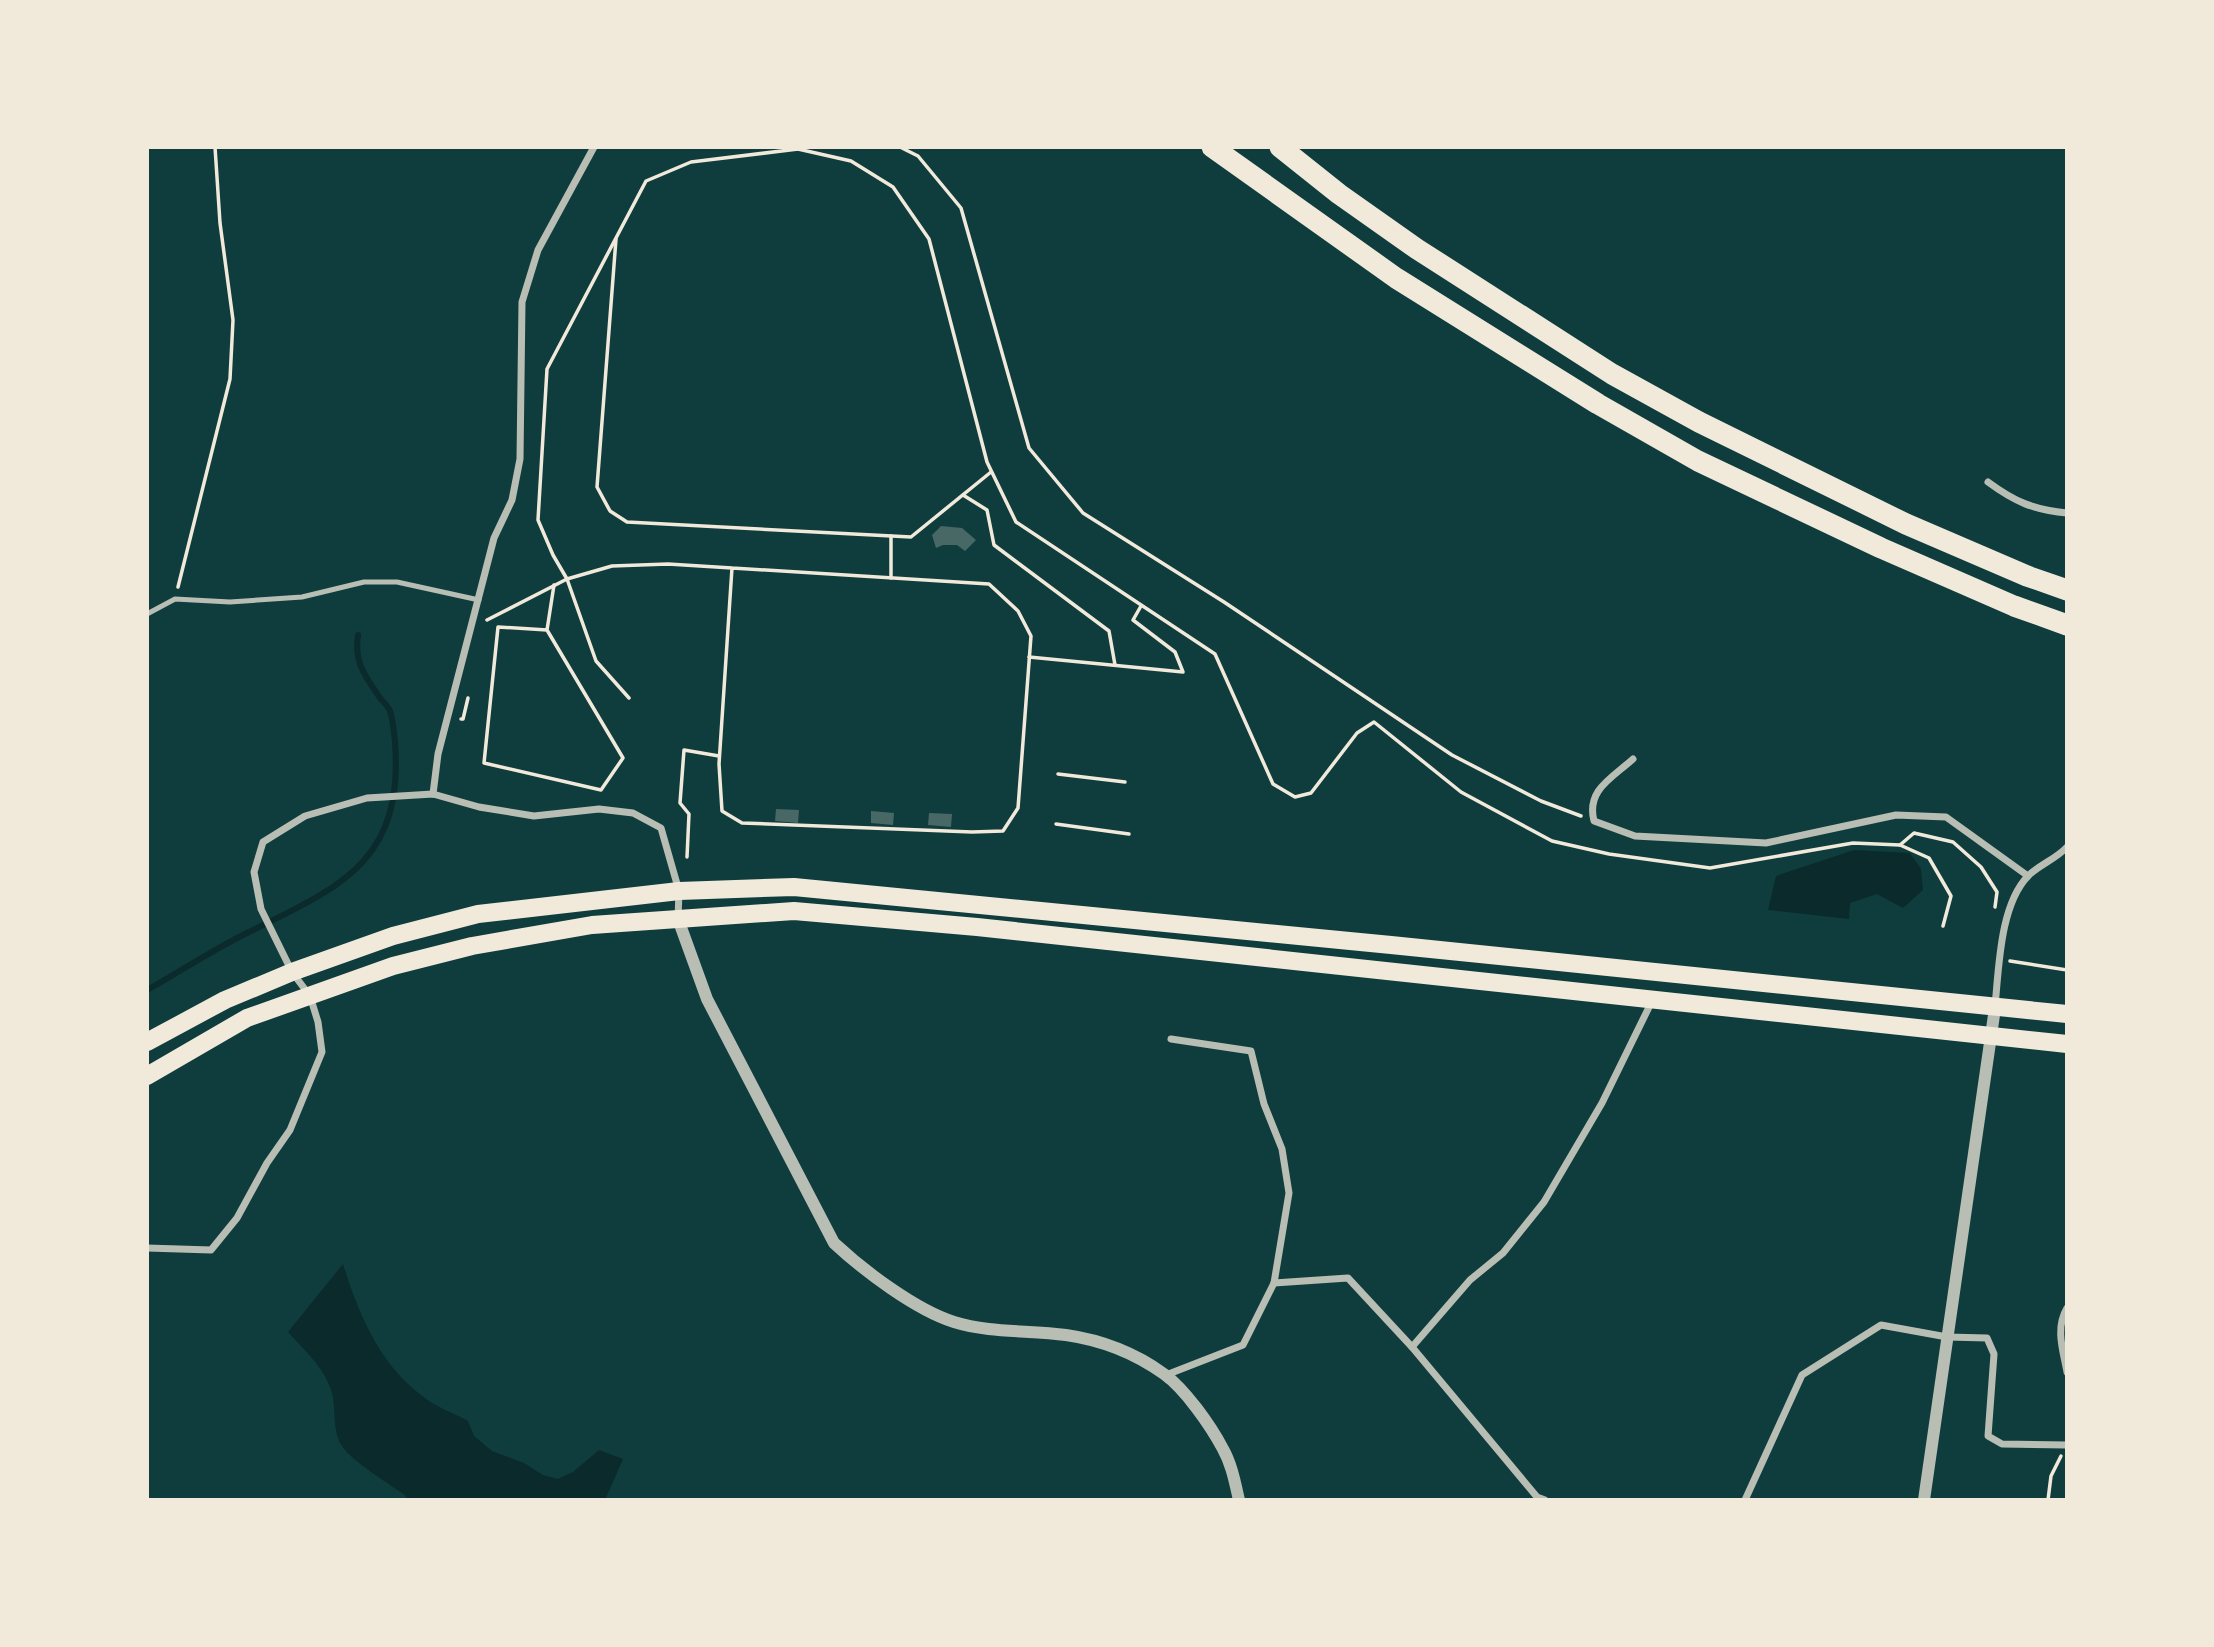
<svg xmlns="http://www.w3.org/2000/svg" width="2214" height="1647" font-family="'PT Serif',serif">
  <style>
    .water { fill: #0a2a2b }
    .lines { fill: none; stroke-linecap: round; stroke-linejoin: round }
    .stream { stroke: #0a2a2b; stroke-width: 6 }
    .building { fill: #486865 }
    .path { stroke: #f1e9da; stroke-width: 3.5 }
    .service { stroke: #b8beb3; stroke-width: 5 }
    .minor { stroke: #b8beb3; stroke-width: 7 }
    .tertiary { stroke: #b8beb3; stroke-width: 12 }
    .primary { stroke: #f1e9da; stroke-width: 18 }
    .motorway { stroke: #f1e9da; stroke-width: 21 }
  </style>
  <rect width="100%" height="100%" fill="#0f3d3e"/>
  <g class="water">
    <path d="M 1854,850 L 1910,853 L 1921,869 L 1923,890 L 1903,908 L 1877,894 L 1850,903 L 1849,919 L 1768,910 L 1776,876 Z"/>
    <path d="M 343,1264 C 360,1318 381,1368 429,1401 C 441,1409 456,1414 468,1421 L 474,1436 L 492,1451 L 524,1463 L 543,1475 L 558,1479 L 573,1472 L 599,1450 L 623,1459 L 605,1500 L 405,1500 L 406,1496 C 391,1485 350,1460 342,1446 C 332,1431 336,1409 332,1393 C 325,1368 305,1351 288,1332 Z"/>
  </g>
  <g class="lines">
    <path class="stream" d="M 147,990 C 181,971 214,949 249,932 C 342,886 404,861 395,742 C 394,733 393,719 390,711 C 388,706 383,702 380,698 C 365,676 354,663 358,635"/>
  </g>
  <g class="building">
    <path d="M 941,526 L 962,528 L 976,540 L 965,551 L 957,545 L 943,545 L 936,548 L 932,535 Z"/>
    <path d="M 776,809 L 799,810 L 798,823 L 775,821 Z"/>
    <path d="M 871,811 L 894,813 L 893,825 L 871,823 Z"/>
    <path d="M 929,813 L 952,814 L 951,827 L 928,825 Z"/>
  </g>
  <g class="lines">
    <g class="path">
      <path d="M 900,147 L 918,156 L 961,208 L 1029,448 L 1083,513 L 1224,602 L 1452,755 L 1541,801 L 1581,816"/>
      <path d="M 616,239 L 597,487 L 610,511 L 627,522 L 911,537 L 991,472"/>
      <path d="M 963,495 L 987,510 L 994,545 L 1109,631 L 1115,665"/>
      <path d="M 891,578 L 891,536"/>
      <path d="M 178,587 L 230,379 L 233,320 L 220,223 L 215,147"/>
      <path d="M 487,620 L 567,579 L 612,566 L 668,564 L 989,584 L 1018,611 L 1031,636 L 1018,808 L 1003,831 L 972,832 L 742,823 L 722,811 L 719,764 L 732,568"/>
      <path d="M 547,630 L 498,627 L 484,763 L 601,790 L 623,758 L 547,630 L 554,585"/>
      <path d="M 1029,657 L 1183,672 L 1175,652 L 1133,620 L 1141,606"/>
      <path d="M 629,698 L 596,661 L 567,579 L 553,555 L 538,520 L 547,369 L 646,181 L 691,162 L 798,149 L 851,161 L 893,187 L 929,239 L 987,462 L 1016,522 L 1215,654 L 1273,784 L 1295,797 L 1311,793 L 1357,733 L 1374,722 L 1461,792 L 1552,841 L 1609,854 L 1710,868 L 1853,843 L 1900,845 L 1929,858 L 1951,896 L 1943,926"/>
      <path d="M 461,719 L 463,719 L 468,698"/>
      <path d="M 1058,774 L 1125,782"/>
      <path d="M 1056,824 L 1129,834"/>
      <path d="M 1900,845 L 1914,833 L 1953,842 L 1981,867 L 1997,892 L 1995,907"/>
      <path d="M 687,857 L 689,814 L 680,803 L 684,750 L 719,756"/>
      <path d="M 2010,961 L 2067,970"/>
      <path d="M 2048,1500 L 2051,1476 L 2061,1456"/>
    </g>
    <path class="service" d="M 147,614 L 175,599 L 230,602 L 302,597 L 364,582 L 397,582 L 479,600"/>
    <g class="minor">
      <path d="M 1988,482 C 2015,502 2034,510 2067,513"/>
      <path d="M 1633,759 C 1612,778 1586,790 1594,821 L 1635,836 L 1766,843 L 1896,815 L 1946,817 L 2028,876"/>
      <path d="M 433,794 L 438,754 L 494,538 L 512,500 L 520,459 L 522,302 L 538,250 L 594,147"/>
      <path d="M 1995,1006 C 1999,967 2000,905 2028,876 C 2039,865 2056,859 2067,847"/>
      <path d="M 147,1248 L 211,1250 L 237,1218 L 267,1163 L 290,1130 L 322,1052 L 318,1022 L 310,996 L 292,972 L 261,909 L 254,872 L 263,842 L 305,816 L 367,798 L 433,794 L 479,807 L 534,816 L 599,809 L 633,813 L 661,828 L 679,891 L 678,919"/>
      <path d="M 1274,1283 L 1348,1278 L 1412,1347 L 1537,1497 L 1545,1500"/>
      <path d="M 2067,1308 C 2055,1328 2063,1350 2067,1372"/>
      <path d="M 1412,1347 L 1470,1280 L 1503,1253 L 1544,1202 L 1602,1103 L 1652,1001"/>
      <path d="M 1166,1375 L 1243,1345 L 1274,1283 L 1289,1193 L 1282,1149 L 1264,1104 L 1251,1051 L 1171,1039"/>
      <path d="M 1745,1500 L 1802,1375 L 1881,1325 L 1947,1337 L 1987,1338 L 1994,1354 L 1988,1436 L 2002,1444 L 2067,1445"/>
    </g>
    <g class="tertiary">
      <path d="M 678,919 L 707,999 L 834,1243 C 864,1271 916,1310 954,1322 C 989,1333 1029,1330 1066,1335 C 1101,1340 1135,1353 1164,1374 C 1185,1389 1211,1426 1223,1449 C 1232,1465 1235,1483 1239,1500"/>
      <path d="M 1924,1500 L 1995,1008"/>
    </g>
    <g class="primary">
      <path d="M 147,1042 L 225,1000 L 292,972 L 393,936 L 478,914 L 679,891 L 794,887 L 1391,945 L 2067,1014"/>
      <path d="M 147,1076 L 247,1018 L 393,966 L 472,946 L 592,925 L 794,911 L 977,927 L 2067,1044"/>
    </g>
    <g class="motorway">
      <path d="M 1212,147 L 1396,278 L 1598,404 L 1698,461 L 1881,548 L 2014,606 L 2067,625"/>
      <path d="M 1280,147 L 1339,194 L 1417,249 L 1612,374 L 1699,422 L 1906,524 L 2027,576 L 2067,590"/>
    </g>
  </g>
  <rect width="2214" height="1647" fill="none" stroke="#f1e9da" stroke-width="298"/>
</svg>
